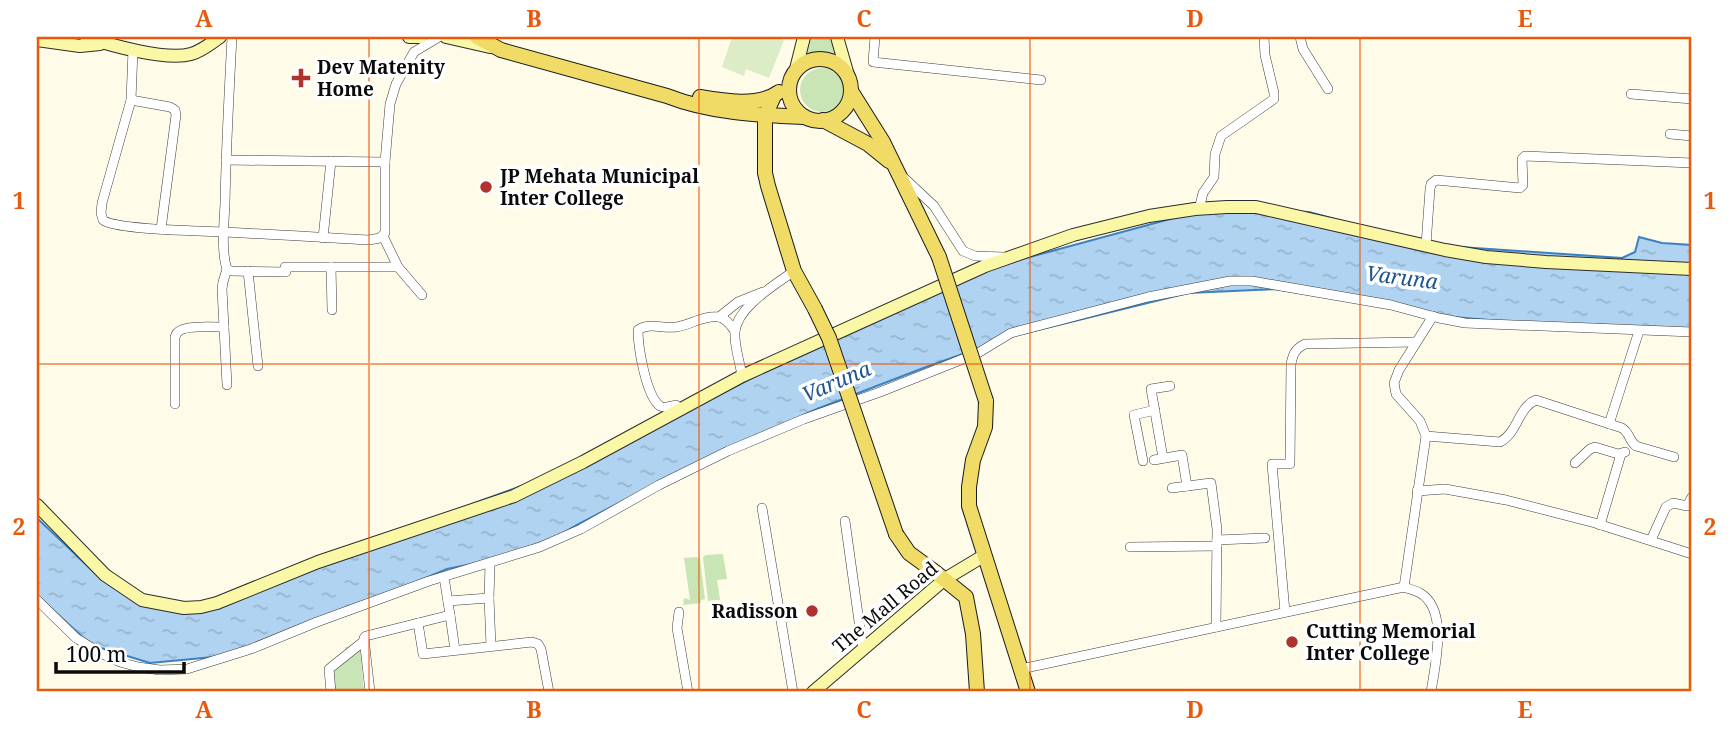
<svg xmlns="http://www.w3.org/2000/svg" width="1729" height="729" font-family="'Noto Serif',serif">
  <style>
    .grass { fill: #c9e4b5 }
    .pitch { fill: #dbecc6 }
    .water { fill: url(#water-ripples); stroke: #3c81c3; stroke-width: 2 }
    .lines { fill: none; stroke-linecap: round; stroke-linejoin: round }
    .street-casing { stroke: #3d3d3d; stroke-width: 10 }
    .secondary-casing { stroke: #2c2c2c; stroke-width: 14 }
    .primary-casing { stroke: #1b1b1b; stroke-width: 16 }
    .street { stroke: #fff; stroke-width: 9 }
    .secondary { stroke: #faf8a7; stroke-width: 12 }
    .primary { stroke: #f0db66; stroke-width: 14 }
    .primary-bridge-casing { stroke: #1b1b1b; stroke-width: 16; stroke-linecap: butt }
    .primary-bridge { stroke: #f0db66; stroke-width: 14 }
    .grid { fill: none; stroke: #e8590c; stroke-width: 2; stroke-opacity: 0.55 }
    .poi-dot { fill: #af322c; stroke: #fff; stroke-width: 2.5 }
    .labels { text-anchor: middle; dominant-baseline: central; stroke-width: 7; stroke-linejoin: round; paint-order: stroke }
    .poi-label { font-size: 19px; font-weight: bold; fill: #0a0a0a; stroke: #fff; text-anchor: start }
    .street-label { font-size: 19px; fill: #0a0a0a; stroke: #fff }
    .water-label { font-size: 21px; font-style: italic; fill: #1d5491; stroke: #fff }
    .neatline { fill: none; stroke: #e8590c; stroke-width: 2.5 }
    .grid-label { font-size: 23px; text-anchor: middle; font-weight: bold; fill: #e8590c }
  </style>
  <defs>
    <pattern id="water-ripples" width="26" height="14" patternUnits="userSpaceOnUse" patternTransform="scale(1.75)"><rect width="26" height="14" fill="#b0d3f1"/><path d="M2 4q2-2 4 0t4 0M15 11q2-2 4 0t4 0" fill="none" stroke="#96b4cd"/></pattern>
  </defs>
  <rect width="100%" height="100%" fill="#fefbe8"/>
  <g class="grass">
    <path d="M 811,37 L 830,37 L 837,57 C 826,53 818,53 806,58 Z"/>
    <circle cx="822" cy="90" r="22"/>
    <path d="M 723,554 L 727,579 L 717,580 L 720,600 L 708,601 L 703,557 L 706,555 Z"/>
    <path d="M 697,557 L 700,559 L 705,599 L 701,600 L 701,603 L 683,605 L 684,598 L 690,600 L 684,558 Z"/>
    <path d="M 360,645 L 364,692 L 335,692 L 333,665 L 345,655 L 345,647 Z"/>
  </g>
  <path class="pitch" d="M 732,37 L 776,37 L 784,40 L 769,78 L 746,69 L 744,76 L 722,67 Z"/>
  <path class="water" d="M 1207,209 L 1309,212 L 1431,245 L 1622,258 L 1635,252 L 1639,237 L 1662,243 L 1692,245 L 1692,330 L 1566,327 L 1443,316 L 1275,289 L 1188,293 L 1014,336 L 926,367 L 817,409 L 676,473 L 577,525 L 556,537 L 492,560 L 447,569 L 245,654 L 150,663 L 91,645 L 37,595 L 37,518 L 96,574 L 163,608 L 206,611 L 308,564 L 592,460 L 787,360 L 967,274 Z"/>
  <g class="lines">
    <g class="street-casing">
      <g id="street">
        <path d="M 232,37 C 229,93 226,148 225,204 C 224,223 221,252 227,269 L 231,271 L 286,272"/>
        <path d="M 875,37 L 873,62 L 1041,80"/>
        <path d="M 1300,37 L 1303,49 L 1328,89"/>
        <path d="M 133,50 L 131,100 L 102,203 L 101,213 L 103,220 C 115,229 179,230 198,231 C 255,233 312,237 369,240 L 380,238 L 385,233 L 385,162 L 390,104 L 396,84 L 414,52 L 439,37"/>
        <path d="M 1631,94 L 1692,99"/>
        <path d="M 131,100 L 170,107 L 175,110 L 176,115 L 161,229"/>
        <path d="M 1670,134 L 1692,136"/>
        <path d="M 226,160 L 385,162"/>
        <path d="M 902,176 L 934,206 L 963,251 L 975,256 L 1004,257"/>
        <path d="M 1199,209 L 1203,193 L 1214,177 L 1215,154 L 1221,136 L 1274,99 L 1274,93 L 1265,55 L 1264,37"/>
        <path d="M 383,236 L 398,267 L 422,295"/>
        <path d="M 323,238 L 331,161"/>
        <path d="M 1426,245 L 1430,189 L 1431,184 L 1436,180 L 1520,188 L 1523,185 L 1522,159 L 1525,156 L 1692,163"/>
        <path d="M 285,267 L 398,267"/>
        <path d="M 331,267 L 332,310"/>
        <path d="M 248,271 L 258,366"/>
        <path d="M 719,317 L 738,302 L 763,292"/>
        <path d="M 742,376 C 740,362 734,346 735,332 C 737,307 775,285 794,271"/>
        <path d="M 227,385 L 222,289 L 223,282 L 227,269"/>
        <path d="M 175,404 L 175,337 C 176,335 176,333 178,332 C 184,325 214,327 224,327"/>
        <path d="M 680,410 L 676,405 C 671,406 665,409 660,406 C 646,396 638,347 638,330 C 648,322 663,329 676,327 C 690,325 704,315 719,317 C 726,318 731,326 735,331"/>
        <path d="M 1609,424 L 1639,331"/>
        <path d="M 1426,436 L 1500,442 C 1518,433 1518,407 1536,400 L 1622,428 C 1630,433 1629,441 1636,446 L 1674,457"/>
        <path d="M 1163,458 L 1151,389 L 1170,386"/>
        <path d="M 1154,460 L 1182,455 L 1187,486"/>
        <path d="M 1143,461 L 1134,415 L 1155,410"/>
        <path d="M 1575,463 L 1590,449 L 1595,447 L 1618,454 L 1625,452"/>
        <path d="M 1172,488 L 1211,483 L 1217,529 L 1216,627"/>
        <path d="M 1417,491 L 1445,489 L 1506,500 L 1595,523 L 1692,554"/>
        <path d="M 762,508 L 793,692"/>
        <path d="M 845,521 L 863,650"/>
        <path d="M 1600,525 L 1621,454"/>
        <path d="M 1217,540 L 1265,538"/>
        <path d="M 1651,540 L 1666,507 L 1673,503 L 1687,506 L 1692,497"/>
        <path d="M 1130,547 L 1217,546"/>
        <path d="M 490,563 L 489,598 L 491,646"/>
        <path d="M 1404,587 L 1426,436 L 1420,421 L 1396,394 L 1394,383 L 1399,370 L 1433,316"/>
        <path d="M 37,600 L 76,638 L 100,653 L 120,662 L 138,667 L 160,670 L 187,669 L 251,649 L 317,622 L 429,581 L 540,547 L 581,529 L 659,485 L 728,451 L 804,419 L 880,392 L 978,353 L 1011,333 L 1148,297 L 1230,281 L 1252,281 L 1391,305 L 1439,318 L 1465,323 L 1692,332"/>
        <path d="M 448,601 L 489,598"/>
        <path d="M 679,612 L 677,628 L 688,692"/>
        <path d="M 1285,612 L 1272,464 L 1290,464 L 1291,364 C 1293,354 1295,349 1305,344 L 1416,342"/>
        <path d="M 450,615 L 455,650"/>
        <path d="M 418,623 L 423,654 L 532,642 L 538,644 L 541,649 L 549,692"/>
        <path d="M 1021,669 L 1404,587 C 1409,589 1415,590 1420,593 C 1449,610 1435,665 1431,692"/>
        <path d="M 331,692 L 329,669 L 364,641"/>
        <path d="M 370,692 L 364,638 L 366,636 L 450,615 L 444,577"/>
      </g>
    </g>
    <g class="secondary-casing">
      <g id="secondary">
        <path d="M 86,37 C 110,45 166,61 191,54 C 202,51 211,43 220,37"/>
        <path d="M 409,37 L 421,37"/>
        <path d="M 446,37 L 490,47"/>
        <path d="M 837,37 L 849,79"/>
        <path d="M 37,40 L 80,46 L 100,44"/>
        <path d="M 796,69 L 804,37"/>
        <path d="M 37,505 L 105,575 L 142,600 L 184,608 L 201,607 L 217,603 L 318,562 L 514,496 L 583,462 L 742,376 L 985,266 L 1073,235 L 1149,216 L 1195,209 L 1227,207 L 1256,207 L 1445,250 L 1486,257 L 1546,262 L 1692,269"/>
        <path d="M 813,692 L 945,579 L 985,555"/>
      </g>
    </g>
    <g class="primary-casing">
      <g id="primary">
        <path d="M 477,37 L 501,50 L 667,96 C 710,113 759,115 805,117"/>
        <circle cx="820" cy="90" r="31"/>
        <path d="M 851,91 L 883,142 L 939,257"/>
        <path d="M 774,96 L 765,116 L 765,173 L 768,186 L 794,271 L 815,309"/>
        <path d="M 700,97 C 723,101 759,107 779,92"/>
        <path d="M 823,120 L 868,144 L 889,161"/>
        <path d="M 986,401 L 985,427 L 973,460 L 969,487 L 969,506 L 1028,692"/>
        <path d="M 896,534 L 909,553 L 935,572 L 966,597 L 973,634 L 977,692"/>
      </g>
    </g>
    <use href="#street" class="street"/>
    <use href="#secondary" class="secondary"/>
    <use href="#primary" class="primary"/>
    <g class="primary-bridge-casing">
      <g id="primary-bridge">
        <path d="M 939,257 L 986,401"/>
        <path d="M 815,309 L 829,338 L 896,534"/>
      </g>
    </g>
    <use href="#primary-bridge" class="primary-bridge"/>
  </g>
  <path class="grid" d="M 369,37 L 369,692M 699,37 L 699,692M 1030,37 L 1030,692M 1360,37 L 1360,692M 37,364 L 1692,364"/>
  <g class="poi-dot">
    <path d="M297.5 67.5h7v7h7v7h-7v7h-7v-7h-7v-7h7z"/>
    <circle cx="486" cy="187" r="7"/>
    <circle cx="812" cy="611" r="7"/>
    <circle cx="1292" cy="642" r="7"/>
  </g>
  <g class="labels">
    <g class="poi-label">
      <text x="317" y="67">Dev Matenity<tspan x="317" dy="22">Home</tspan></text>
      <text x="500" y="176">JP Mehata Municipal<tspan x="500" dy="22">Inter College</tspan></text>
      <text x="798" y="611" text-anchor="end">Radisson</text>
      <text x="1306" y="631">Cutting Memorial<tspan x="1306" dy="22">Inter College</tspan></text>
    </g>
    <g class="street-label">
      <text transform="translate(885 607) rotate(-40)">The Mall Road</text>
    </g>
    <g class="water-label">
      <text transform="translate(1402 277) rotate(7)">Varuna</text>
      <text transform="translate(836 381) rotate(-23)">Varuna</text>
    </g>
  </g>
  <rect width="1729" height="729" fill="none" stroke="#ffffff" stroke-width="77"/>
  <path d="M56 662v10h128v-10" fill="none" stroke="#0a0a0a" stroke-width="3.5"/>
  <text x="66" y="662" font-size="21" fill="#0a0a0a" stroke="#ffffff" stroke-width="5" paint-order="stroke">100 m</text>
  <rect x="38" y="38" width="1652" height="652" class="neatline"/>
  <g class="grid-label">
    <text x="204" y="27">A</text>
    <text x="534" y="27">B</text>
    <text x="864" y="27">C</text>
    <text x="1195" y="27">D</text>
    <text x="1525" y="27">E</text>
    <text x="19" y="209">1</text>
    <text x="1710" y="209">1</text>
    <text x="19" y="535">2</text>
    <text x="1710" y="535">2</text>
    <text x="204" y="718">A</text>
    <text x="534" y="718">B</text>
    <text x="864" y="718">C</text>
    <text x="1195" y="718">D</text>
    <text x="1525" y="718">E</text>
  </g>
</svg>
